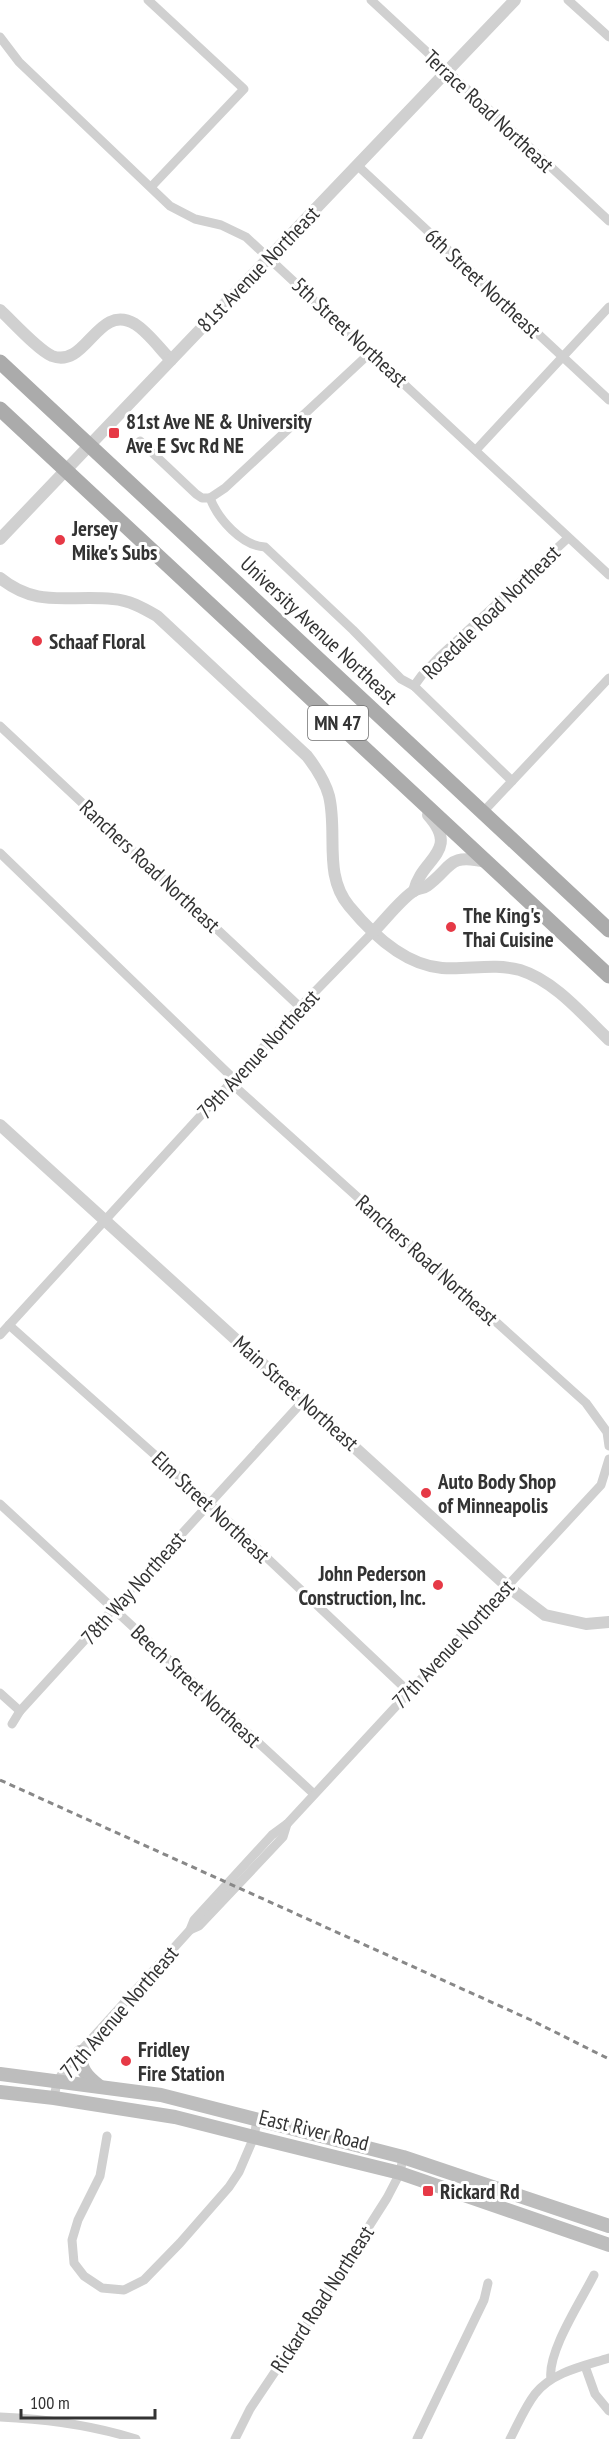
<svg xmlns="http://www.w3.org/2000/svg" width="609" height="2439" font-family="'PT Sans Narrow',sans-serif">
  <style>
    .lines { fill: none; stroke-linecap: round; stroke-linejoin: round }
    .minor { stroke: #d0d0d0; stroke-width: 9 }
    .tertiary { stroke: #d0d0d0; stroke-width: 12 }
    .secondary { stroke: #bdbdbd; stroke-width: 14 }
    .primary { stroke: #ababab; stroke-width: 15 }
    .rail { stroke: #888; stroke-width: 3; stroke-dasharray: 6 4.5; stroke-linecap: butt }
    .poi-dot { fill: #e63946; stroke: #fff; stroke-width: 2 }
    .labels { text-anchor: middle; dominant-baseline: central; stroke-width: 6; stroke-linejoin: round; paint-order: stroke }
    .shield { fill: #fff; stroke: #707070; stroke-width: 1.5 }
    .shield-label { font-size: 20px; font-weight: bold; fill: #333 }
    .street-label { font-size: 21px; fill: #333; stroke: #fff }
    .poi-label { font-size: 21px; font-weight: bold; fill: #333; stroke: #fff; text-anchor: start }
  </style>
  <rect width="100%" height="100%" fill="#fff"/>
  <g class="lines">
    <g class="minor">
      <path d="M 148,0 L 244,89 L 151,187"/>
      <path d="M 371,0 L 609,221"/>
      <path d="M 568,0 L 609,37"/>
      <path d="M 0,37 L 19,62 L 170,206 L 195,219 L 221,225 L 246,237 L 609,575"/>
      <path d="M 358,166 L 609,400"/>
      <path d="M 140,441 L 196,494 L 202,498 L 210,498 C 218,519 242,546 265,547 L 353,630 L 401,679 L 414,686 L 512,781"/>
      <path d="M 476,450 L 609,307"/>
      <path d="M 210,498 L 225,488 L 371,352"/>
      <path d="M 414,686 L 422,675 L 439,657 L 568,538"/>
      <path d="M 0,726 L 300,1007"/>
      <path d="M 483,812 L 609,678"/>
      <path d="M 0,853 L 235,1080"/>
      <path d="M 232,1084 L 586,1403 L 607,1432 L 609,1446"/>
      <path d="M 9,1325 L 210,1504 L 409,1692"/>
      <path d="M 0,1335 L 300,1007 L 374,931"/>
      <path d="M 0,1504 L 314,1794"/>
      <path d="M 0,1693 L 20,1711"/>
      <path d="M 12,1724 L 20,1711 L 304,1400"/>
      <path d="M 190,1930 L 199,1926 L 283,1837 L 287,1824"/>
      <path d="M 54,2098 L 57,2082 L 67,2066 L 190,1930 L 194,1920 L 272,1835 L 287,1824 L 601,1485 L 609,1459"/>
      <path d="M 107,2136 L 100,2176 L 78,2220 L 72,2240 L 74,2263 L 84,2276 L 102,2288 L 124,2290 L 144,2280 L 180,2243 L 229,2187 L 239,2172 L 254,2137 L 257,2120"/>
      <path d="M 585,2366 L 595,2394 L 609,2411"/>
      <path d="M 551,2379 C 547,2352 581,2301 594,2275"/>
      <path d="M 0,2417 C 47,2419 91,2425 136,2439"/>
      <path d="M 235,2439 L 250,2409 L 303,2330 L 387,2198 L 400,2173 L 403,2157"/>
      <path d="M 417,2439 L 484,2300 L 488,2283"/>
      <path d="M 510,2439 C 518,2424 525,2407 535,2394 C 552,2372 584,2366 609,2358"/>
    </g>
    <g class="tertiary">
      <path d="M 0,310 C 12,321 38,350 52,356 C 87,369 97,302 135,324 C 148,332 160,349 171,360"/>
      <path d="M 0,539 L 515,0"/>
      <path d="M 0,578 C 38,609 69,594 113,599 C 129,600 143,608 157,616 L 307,756 C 317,769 325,781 329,796 C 338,833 323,875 349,906 C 372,934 405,965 442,968 C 468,970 494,963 520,970 C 555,981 583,1015 609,1040"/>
      <path d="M 414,891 C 421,858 461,852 428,815"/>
      <path d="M 374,931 C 384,921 403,897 414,891 C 418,888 423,889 427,886 C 453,867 447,853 486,862"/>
      <path d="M 0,1125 L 507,1586 L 545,1615 L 586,1624 L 609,1622"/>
    </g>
    <g class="secondary">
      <path d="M 80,2052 C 80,2069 86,2076 99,2086"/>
      <path d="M 0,2074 L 161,2095 L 403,2157 L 609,2226"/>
      <path d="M 0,2092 L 54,2098 L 175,2117 L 254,2137 L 400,2173 L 609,2245"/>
    </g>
    <g class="primary">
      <path d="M 0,362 L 609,930"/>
      <path d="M 0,409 L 609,976"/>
    </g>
    <path class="rail" d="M 0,1780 L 531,2020 L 609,2059"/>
  </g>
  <g class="poi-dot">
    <rect x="108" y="427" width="12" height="12" rx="3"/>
    <circle cx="60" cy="540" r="6"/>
    <circle cx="37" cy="641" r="6"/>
    <circle cx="451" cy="927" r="6"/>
    <circle cx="426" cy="1493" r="6"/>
    <circle cx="438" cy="1585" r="6"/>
    <circle cx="126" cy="2061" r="6"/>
    <rect x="422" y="2185" width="12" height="12" rx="3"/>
  </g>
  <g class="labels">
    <rect class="shield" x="308" y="706" width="60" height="34" rx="4.5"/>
    <g class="shield-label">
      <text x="338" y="723">MN 47</text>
    </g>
    <g class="street-label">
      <text transform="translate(489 111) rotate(43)">Terrace Road Northeast</text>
      <text transform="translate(258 269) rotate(-46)">81st Avenue Northeast</text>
      <text transform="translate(483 283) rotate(43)">6th Street Northeast</text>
      <text transform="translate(350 332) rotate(43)">5th Street Northeast</text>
      <text transform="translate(491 612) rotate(-44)">Rosedale Road Northeast</text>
      <text transform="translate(319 630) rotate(43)">University Avenue Northeast</text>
      <text transform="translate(150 866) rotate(43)">Ranchers Road Northeast</text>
      <text transform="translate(258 1054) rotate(-47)">79th Avenue Northeast</text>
      <text transform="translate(427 1260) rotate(42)">Ranchers Road Northeast</text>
      <text transform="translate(296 1393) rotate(42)">Main Street Northeast</text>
      <text transform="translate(211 1507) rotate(43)">Elm Street Northeast</text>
      <text transform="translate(133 1588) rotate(-48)">78th Way Northeast</text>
      <text transform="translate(453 1644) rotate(-47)">77th Avenue Northeast</text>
      <text transform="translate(196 1686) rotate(43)">Beech Street Northeast</text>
      <text transform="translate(119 2012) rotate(-49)">77th Avenue Northeast</text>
      <text transform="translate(314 2130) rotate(14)">East River Road</text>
      <text transform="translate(322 2299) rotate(-57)">Rickard Road Northeast</text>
    </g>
    <g class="poi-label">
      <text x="126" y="421">81st Ave NE &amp; University<tspan x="126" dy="24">Ave E Svc Rd NE</tspan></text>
      <text x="72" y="528">Jersey<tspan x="72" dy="24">Mike's Subs</tspan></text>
      <text x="49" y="641">Schaaf Floral</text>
      <text x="463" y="915">The King's<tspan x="463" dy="24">Thai Cuisine</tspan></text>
      <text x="438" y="1481">Auto Body Shop<tspan x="438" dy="24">of Minneapolis</tspan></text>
      <text x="426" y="1573" text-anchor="end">John Pederson<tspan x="426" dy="24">Construction, Inc.</tspan></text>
      <text x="138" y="2049">Fridley<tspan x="138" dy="24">Fire Station</tspan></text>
      <text x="440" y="2191">Rickard Rd</text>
    </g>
  </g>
  <path d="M21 2409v9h134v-9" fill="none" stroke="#333333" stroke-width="3"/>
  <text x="30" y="2409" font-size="18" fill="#333333" stroke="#ffffff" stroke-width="4.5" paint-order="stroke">100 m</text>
</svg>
